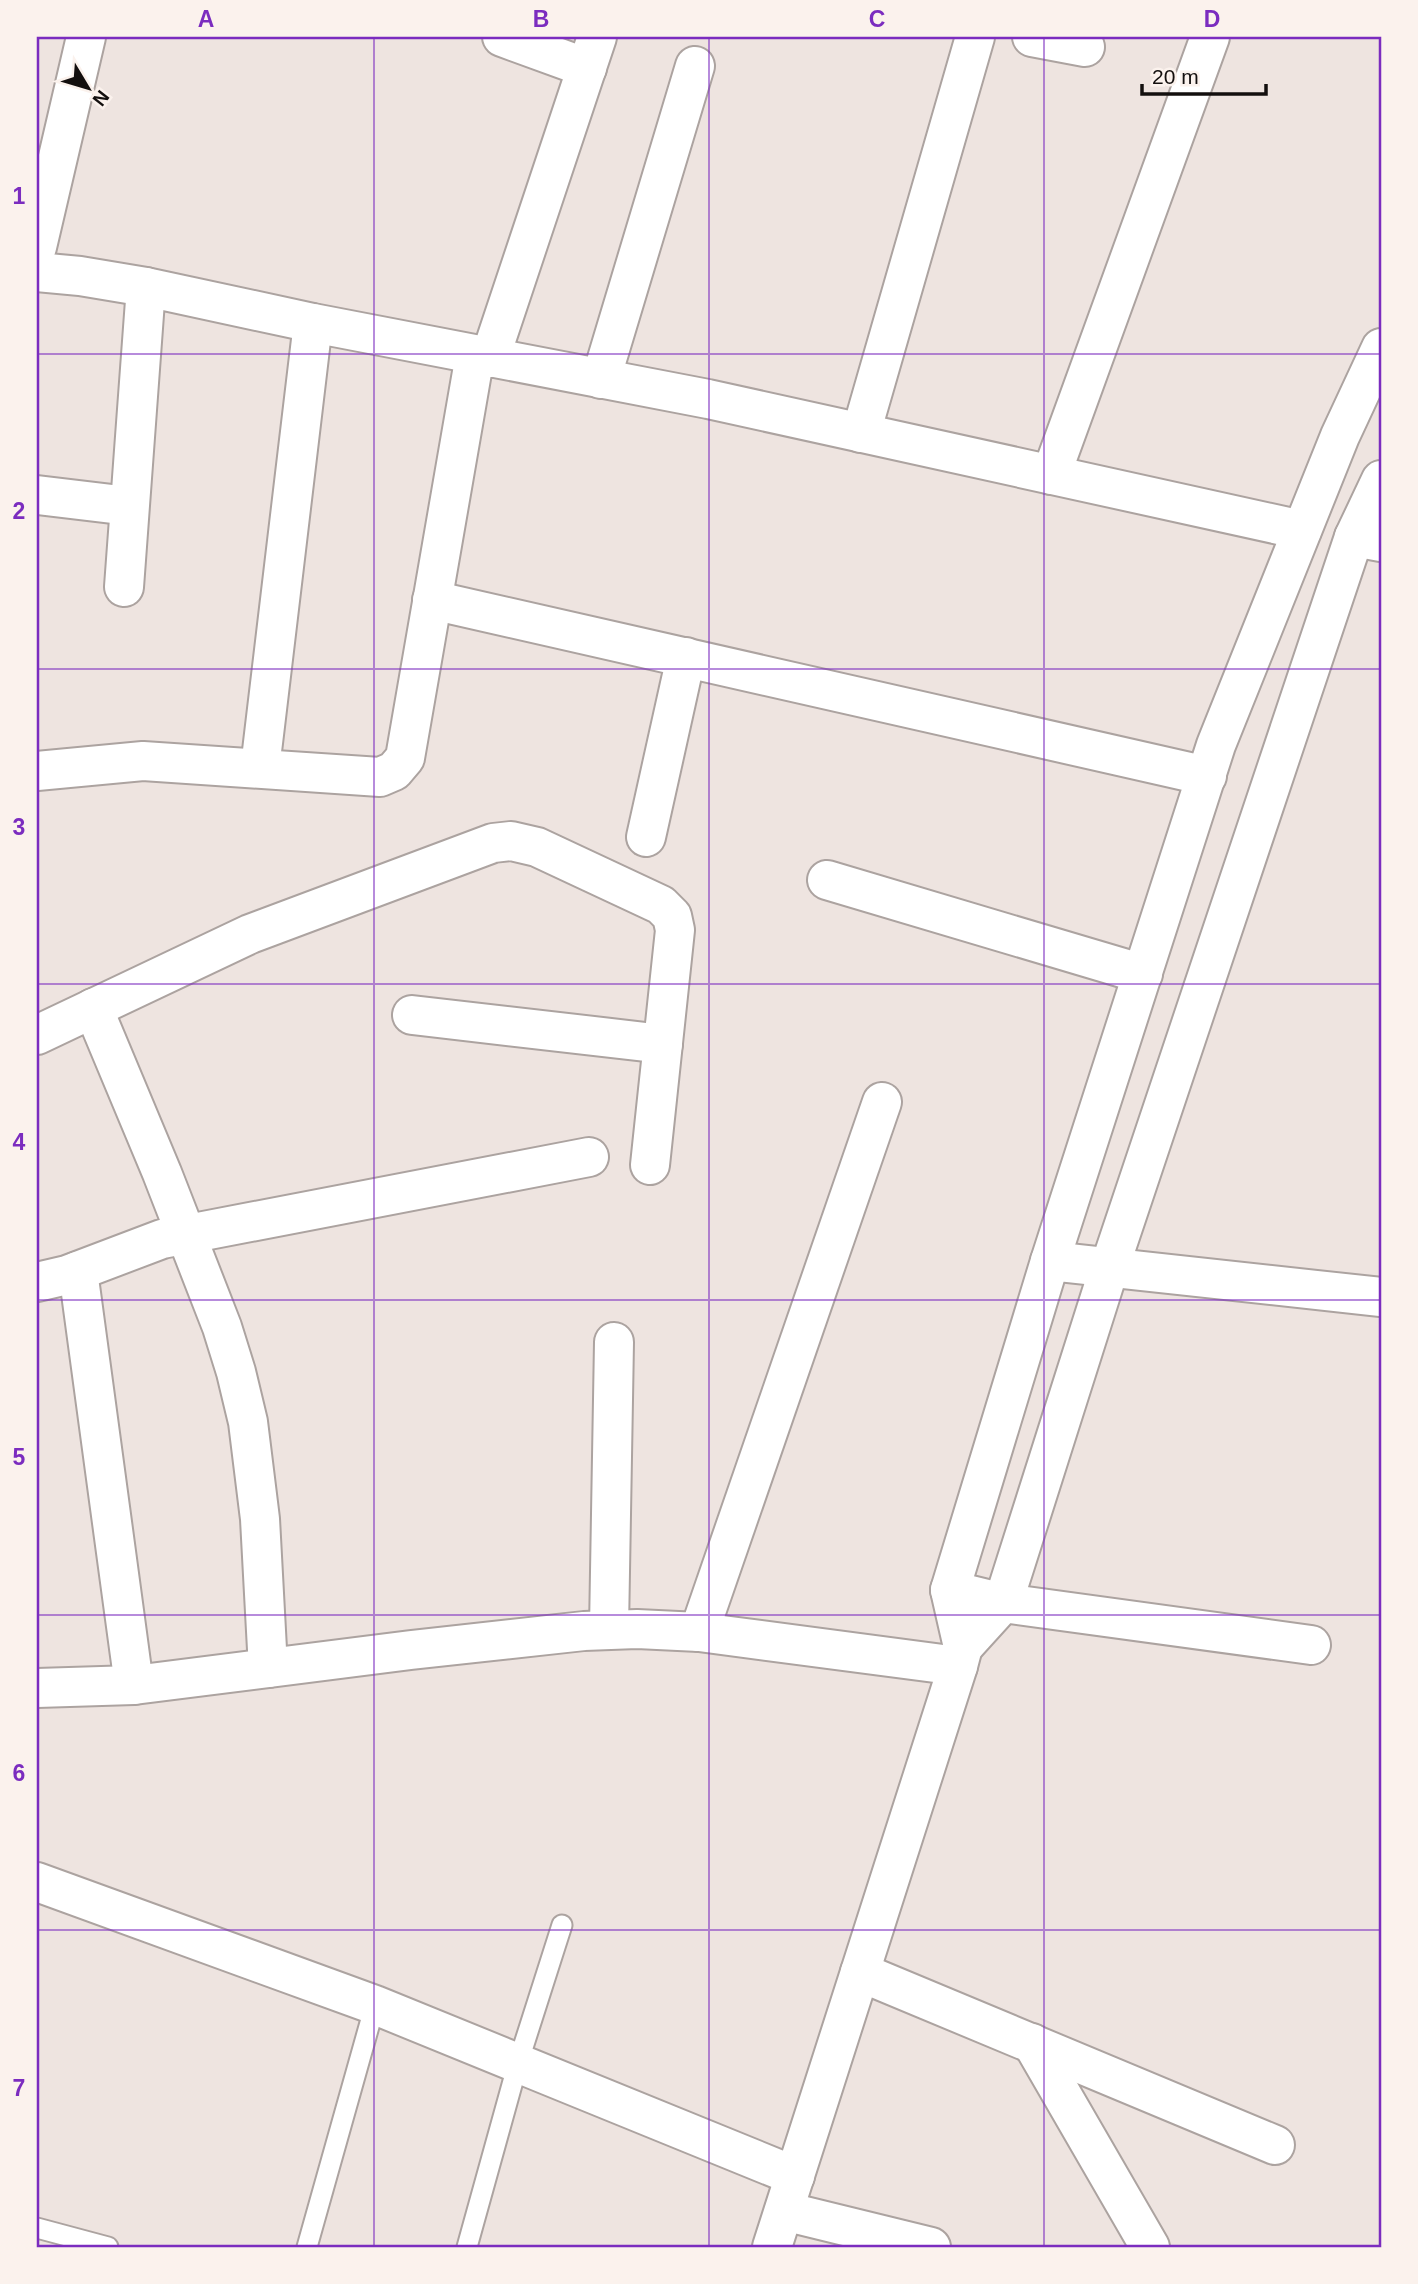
<svg xmlns="http://www.w3.org/2000/svg" width="1418" height="2284" font-family="Helvetica,sans-serif">
  <style>
    .lines { fill: none; stroke-linecap: round; stroke-linejoin: round }
    .service-casing { stroke: #aca3a0; stroke-width: 23 }
    .minor-casing { stroke: #aca3a0; stroke-width: 42 }
    .tertiary-casing { stroke: #aca3a0; stroke-width: 42 }
    .service { stroke: #fff; stroke-width: 19 }
    .minor { stroke: #fff; stroke-width: 38 }
    .tertiary { stroke: #fff; stroke-width: 38 }
    .grid { fill: none; stroke: #7b2cbf; stroke-width: 2; stroke-opacity: 0.55 }
    .neatline { fill: none; stroke: #7b2cbf; stroke-width: 2.5 }
    .grid-label { font-size: 23px; text-anchor: middle; font-weight: bold; fill: #7b2cbf }
  </style>
  <rect width="100%" height="100%" fill="#eee4e0"/>
  <g class="lines">
    <g class="service-casing">
      <g id="service">
        <path d="M 37,2228 L 108,2247"/>
        <path d="M 307,2247 L 375,2005"/>
        <path d="M 467,2247 L 518,2063 L 562,1925"/>
      </g>
    </g>
    <g class="minor-casing">
      <g id="minor">
        <path d="M 502,37 L 587,68"/>
        <path d="M 1032,37 L 1085,47"/>
        <path d="M 37,247 L 86,37"/>
        <path d="M 37,272 L 80,276 L 146,287 L 313,323 L 708,399 L 1302,530"/>
        <path d="M 490,358 L 597,37"/>
        <path d="M 601,379 L 695,66"/>
        <path d="M 861,433 L 975,37"/>
        <path d="M 1051,475 L 1210,37"/>
        <path d="M 37,495 L 129,506"/>
        <path d="M 1354,537 L 1381,542"/>
        <path d="M 124,587 L 146,287"/>
        <path d="M 432,600 L 1207,776"/>
        <path d="M 260,768 L 313,323"/>
        <path d="M 37,771 L 143,761 L 380,777 L 394,771 L 405,758 L 475,355"/>
        <path d="M 646,837 L 686,657"/>
        <path d="M 827,880 L 1143,974"/>
        <path d="M 93,1008 L 162,1173 L 222,1327 L 236,1372 L 248,1422 L 260,1519 L 268,1668"/>
        <path d="M 412,1015 L 663,1044"/>
        <path d="M 37,1035 L 250,934 L 493,843 L 511,841 L 537,847 L 661,905 L 672,916 L 675,930 L 650,1165"/>
        <path d="M 1050,1261 L 1381,1297"/>
        <path d="M 78,1271 L 134,1685"/>
        <path d="M 37,1282 L 67,1275 L 162,1239 L 589,1157"/>
        <path d="M 950,1590 L 1003,1603 L 1311,1645"/>
        <path d="M 609,1629 L 614,1342"/>
        <path d="M 699,1632 L 882,1102"/>
        <path d="M 37,1688 L 134,1685 L 411,1650 L 584,1631 L 637,1629 L 699,1632 L 958,1666"/>
        <path d="M 37,1882 L 375,2005 L 795,2176"/>
        <path d="M 860,1972 L 1275,2145"/>
        <path d="M 1032,2043 L 1150,2247"/>
        <path d="M 784,2211 L 931,2247"/>
      </g>
    </g>
    <g class="tertiary-casing">
      <g id="tertiary">
        <path d="M 963,1647 L 1003,1603 L 1109,1269 L 1354,537 L 1381,480"/>
        <path d="M 772,2247 L 958,1666 L 963,1647 L 950,1590 L 1050,1261 L 1216,745 L 1340,436 L 1381,348"/>
      </g>
    </g>
    <use href="#service" class="service"/>
    <use href="#minor" class="minor"/>
    <use href="#tertiary" class="tertiary"/>
  </g>
  <path class="grid" d="M 374,37 L 374,2247M 709,37 L 709,2247M 1044,37 L 1044,2247M 37,354 L 1381,354M 37,669 L 1381,669M 37,984 L 1381,984M 37,1300 L 1381,1300M 37,1615 L 1381,1615M 37,1930 L 1381,1930"/>
  <rect width="1418" height="2284" fill="none" stroke="#fbf2ed" stroke-width="77"/>
  <g transform="translate(88 88) rotate(128)" stroke="#fbf2ed" stroke-width="5" paint-order="stroke">
  <path d="M0-5L12 26L0 18L-12 26Z" fill="#130f0e"/>
  <text y="-10" font-size="19" font-weight="bold" text-anchor="middle" fill="#130f0e">N</text>
  </g>
  <path d="M1142 84v10h124v-10" fill="none" stroke="#130f0e" stroke-width="3.5"/>
  <text x="1152" y="84" font-size="21" fill="#130f0e" stroke="#fbf2ed" stroke-width="5" paint-order="stroke">20 m</text>
  <rect x="38" y="38" width="1342" height="2208" class="neatline"/>
  <g class="grid-label">
    <text x="206" y="27">A</text>
    <text x="541" y="27">B</text>
    <text x="877" y="27">C</text>
    <text x="1212" y="27">D</text>
    <text x="19" y="204">1</text>
    <text x="19" y="519">2</text>
    <text x="19" y="835">3</text>
    <text x="19" y="1150">4</text>
    <text x="19" y="1465">5</text>
    <text x="19" y="1781">6</text>
    <text x="19" y="2096">7</text>
  </g>
</svg>
